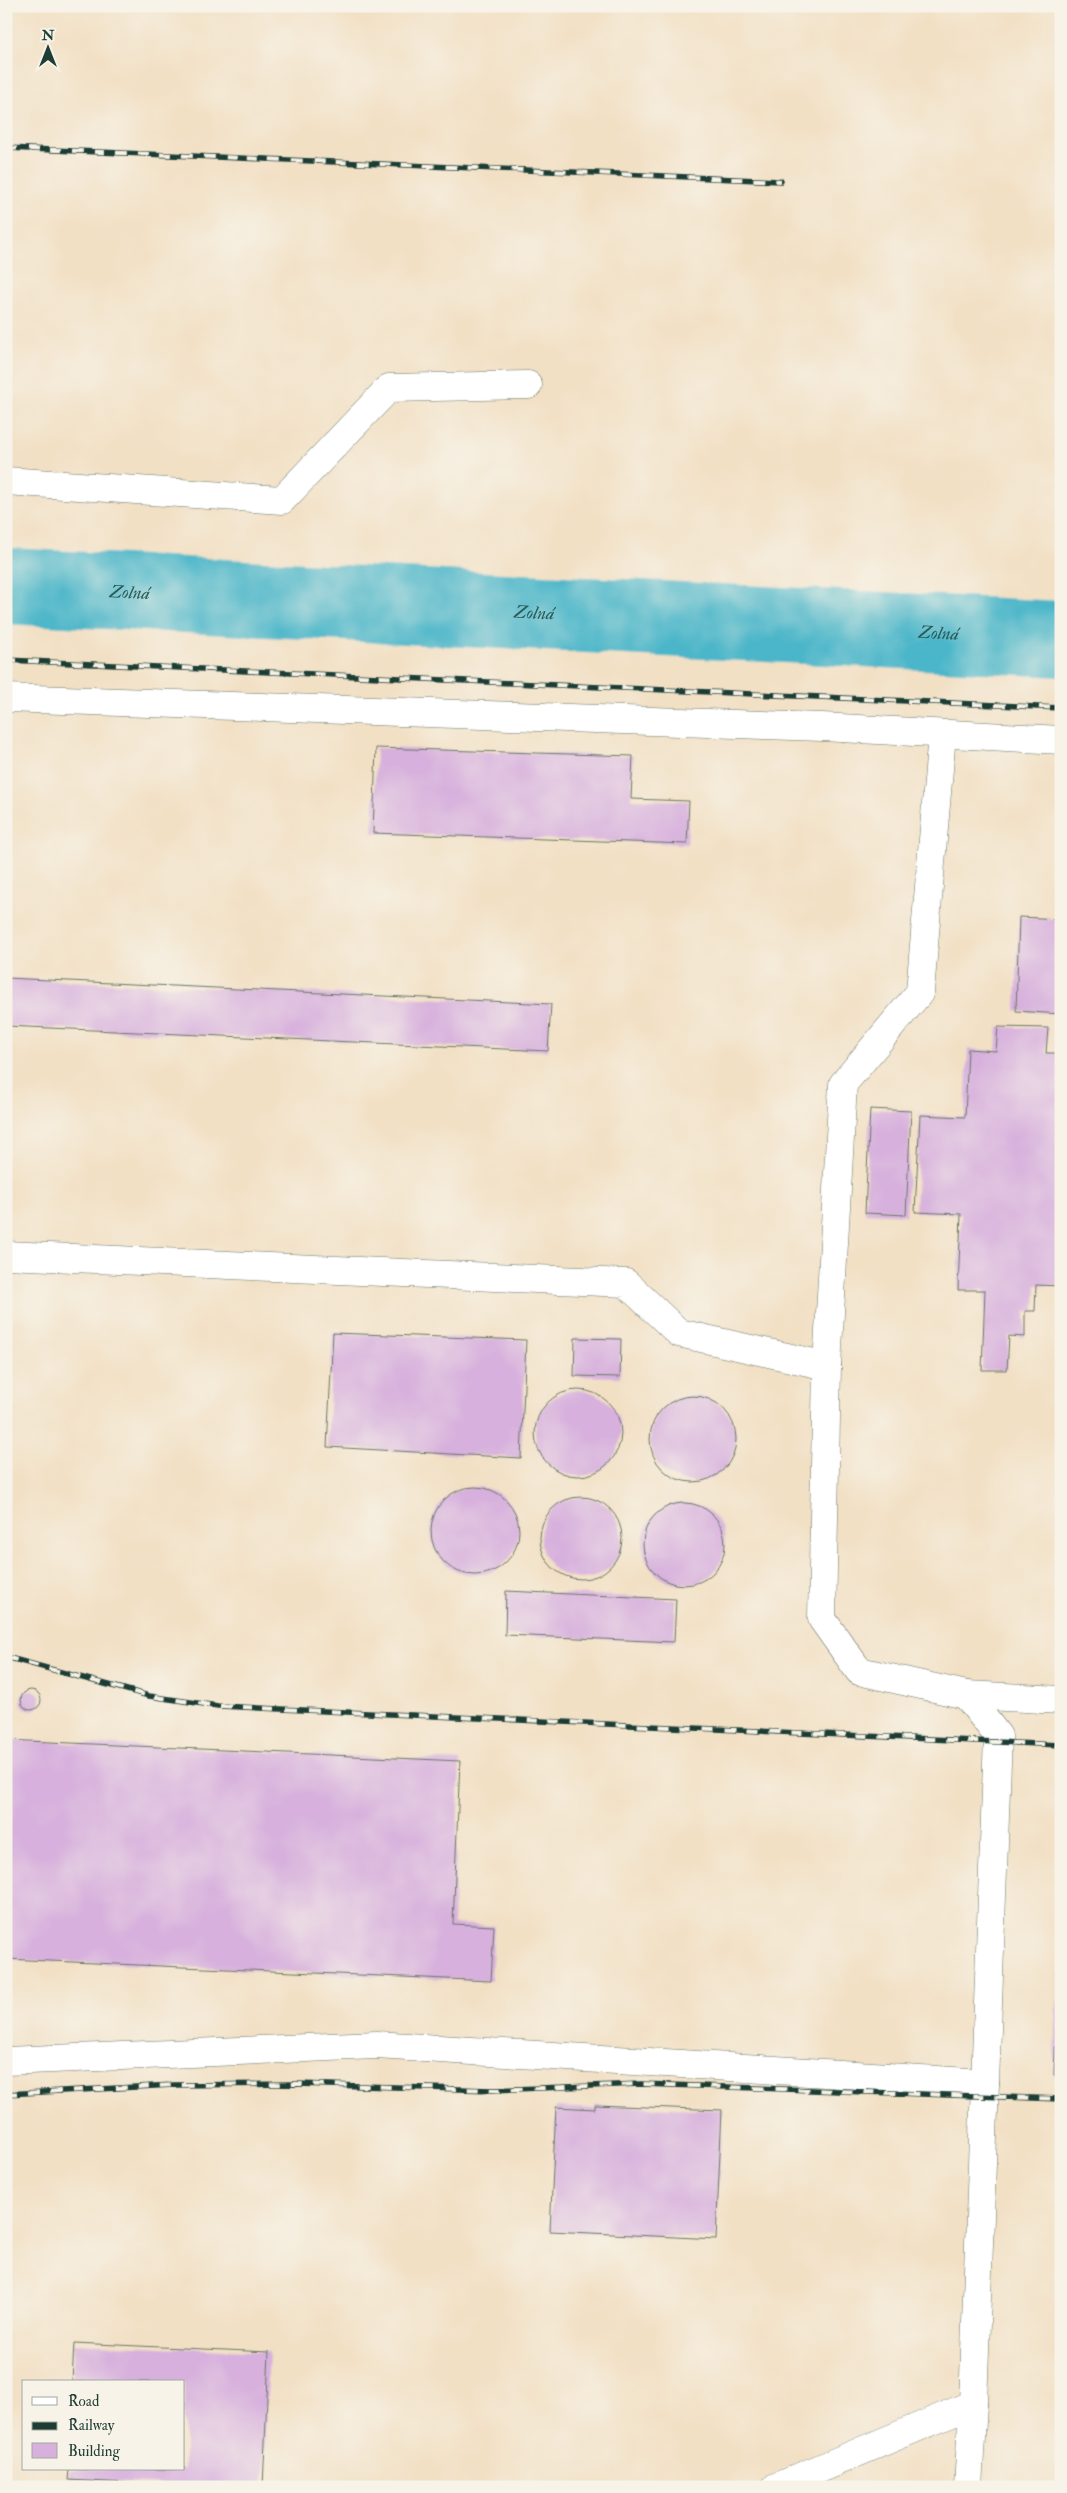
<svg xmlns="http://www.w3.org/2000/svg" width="1067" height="2493" font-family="'IM FELL Double Pica',serif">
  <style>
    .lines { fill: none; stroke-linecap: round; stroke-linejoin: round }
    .river { stroke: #4cb6c9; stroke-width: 76 }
    .building { fill: #d7b0dd }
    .minor-casing { stroke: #697667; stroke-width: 29 }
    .minor { stroke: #fff; stroke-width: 28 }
    .rail-casing { stroke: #1f3d34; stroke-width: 5.5 }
    .rail { stroke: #f7f3e8; stroke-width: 4; stroke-dasharray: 11; stroke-linecap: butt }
    .labels { text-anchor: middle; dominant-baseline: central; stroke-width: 4.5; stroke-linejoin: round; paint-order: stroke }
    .water-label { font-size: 18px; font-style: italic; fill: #2a5b59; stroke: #f7f3e8 }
  </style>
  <rect width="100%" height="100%" fill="#f7f3e8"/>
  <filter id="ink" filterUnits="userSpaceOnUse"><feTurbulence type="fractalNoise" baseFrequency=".02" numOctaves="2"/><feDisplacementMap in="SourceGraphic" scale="10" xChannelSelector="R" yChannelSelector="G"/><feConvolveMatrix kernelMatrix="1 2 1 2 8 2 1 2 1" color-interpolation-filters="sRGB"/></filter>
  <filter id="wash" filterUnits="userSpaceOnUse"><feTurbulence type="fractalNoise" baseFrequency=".0096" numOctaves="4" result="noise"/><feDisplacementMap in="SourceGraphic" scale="20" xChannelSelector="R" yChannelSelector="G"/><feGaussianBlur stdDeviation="1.12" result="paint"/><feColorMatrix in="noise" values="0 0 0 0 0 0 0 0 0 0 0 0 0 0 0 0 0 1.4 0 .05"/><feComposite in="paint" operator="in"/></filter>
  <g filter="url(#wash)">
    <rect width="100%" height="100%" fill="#f2e0c5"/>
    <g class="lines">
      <path class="river" id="s1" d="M 6,586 L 1061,639"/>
    </g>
    <g id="blocks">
      <g class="building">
        <path d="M 376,748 L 633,756 L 631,799 L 689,801 L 687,844 L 373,833 Z"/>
        <path d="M 1019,917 L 1061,919 L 1061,1014 L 1016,1011 Z"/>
        <path d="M 6,978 L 551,1004 L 548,1051 L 6,1026 Z"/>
        <path d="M 998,1027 L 1048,1028 L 1046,1053 L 1061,1053 L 1061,1286 L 1036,1285 L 1035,1311 L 1025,1311 L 1025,1337 L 1009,1336 L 1007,1370 L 982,1370 L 985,1290 L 958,1290 L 961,1214 L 915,1212 L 920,1115 L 965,1117 L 968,1049 L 996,1051 Z"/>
        <path d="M 870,1109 L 911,1111 L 906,1215 L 865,1213 Z"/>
        <path d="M 333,1333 L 526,1340 L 521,1458 L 327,1447 Z"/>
        <path d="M 575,1338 L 621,1339 L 620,1377 L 574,1376 Z"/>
        <circle cx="578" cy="1433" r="43"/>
        <circle cx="693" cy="1439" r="43"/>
        <circle cx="475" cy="1531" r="44"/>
        <circle cx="581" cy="1538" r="41"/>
        <circle cx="684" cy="1544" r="41"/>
        <path d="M 506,1591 L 676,1599 L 674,1642 L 505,1635 Z"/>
        <circle cx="31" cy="1700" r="10"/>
        <path d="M 6,1740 L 460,1761 L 453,1924 L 494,1926 L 491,1981 L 6,1959 Z"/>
        <path d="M 1059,1974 L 1061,1974 L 1061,2075 L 1054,2075 Z"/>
        <path d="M 595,2105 L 722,2110 L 716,2239 L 550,2231 L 556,2107 L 595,2109 Z"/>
        <path d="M 74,2343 L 269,2352 L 263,2487 L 204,2487 L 68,2480 L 69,2469 L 184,2469 L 184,2382 L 72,2382 Z"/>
      </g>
    </g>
  </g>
  <g filter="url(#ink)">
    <use href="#blocks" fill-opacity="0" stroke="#697667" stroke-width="1"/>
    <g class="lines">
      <g class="minor-casing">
        <g id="minor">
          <path d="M 6,481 L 282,500 L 389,388 L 528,385"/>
          <path d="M 6,698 L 822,727 L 1061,740"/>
          <path d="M 942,734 L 920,992 L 843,1084 L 827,1366 L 822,1619 L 859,1671 L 966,1695 L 998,1736 L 973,2404 L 968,2487"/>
          <path d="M 6,1255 L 626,1283 L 679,1333 L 827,1366"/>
          <path d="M 966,1695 L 1061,1700"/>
          <path d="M 6,2061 L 376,2045 L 985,2083"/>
          <path d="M 776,2487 L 973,2404"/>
        </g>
      </g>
      <use href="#minor" class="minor"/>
      <g class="rail-casing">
        <g id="rail">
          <path d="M 6,148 L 781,181"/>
          <path d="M 6,660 L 1061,708"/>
          <path d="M 6,1657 L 149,1696 L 218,1706 L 1061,1745"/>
          <path d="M 6,2094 L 174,2085 L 297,2084 L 492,2090 L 641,2084 L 1061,2099"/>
        </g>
      </g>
      <use href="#rail" class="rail"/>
    </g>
  </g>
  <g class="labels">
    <g class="water-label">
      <text stroke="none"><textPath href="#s1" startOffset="124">Zolná</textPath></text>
      <text stroke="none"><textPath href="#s1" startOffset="529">Zolná</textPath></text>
      <text stroke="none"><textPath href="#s1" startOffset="934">Zolná</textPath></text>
    </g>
  </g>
  <rect width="1067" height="2493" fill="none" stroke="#f7f3e8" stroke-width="25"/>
  <rect x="22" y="2380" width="162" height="90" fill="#f7f3e8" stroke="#a1aaa0"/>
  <rect x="32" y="2397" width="25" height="8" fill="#ffffff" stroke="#a1aaa0"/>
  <text x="68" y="2406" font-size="15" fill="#1f3d34">Road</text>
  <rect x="32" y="2422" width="25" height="8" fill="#1f3d34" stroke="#a1aaa0"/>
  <text x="68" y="2430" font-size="15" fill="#1f3d34">Railway</text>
  <rect x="32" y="2443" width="25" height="15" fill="#d7b0dd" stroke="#a1aaa0"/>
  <text x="68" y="2456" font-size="15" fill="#1f3d34">Building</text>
  <g transform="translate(48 48)" stroke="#f7f3e8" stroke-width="4" paint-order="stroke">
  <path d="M0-4L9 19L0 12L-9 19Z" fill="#1f3d34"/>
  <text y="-8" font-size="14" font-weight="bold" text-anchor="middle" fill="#1f3d34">N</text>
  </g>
</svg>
